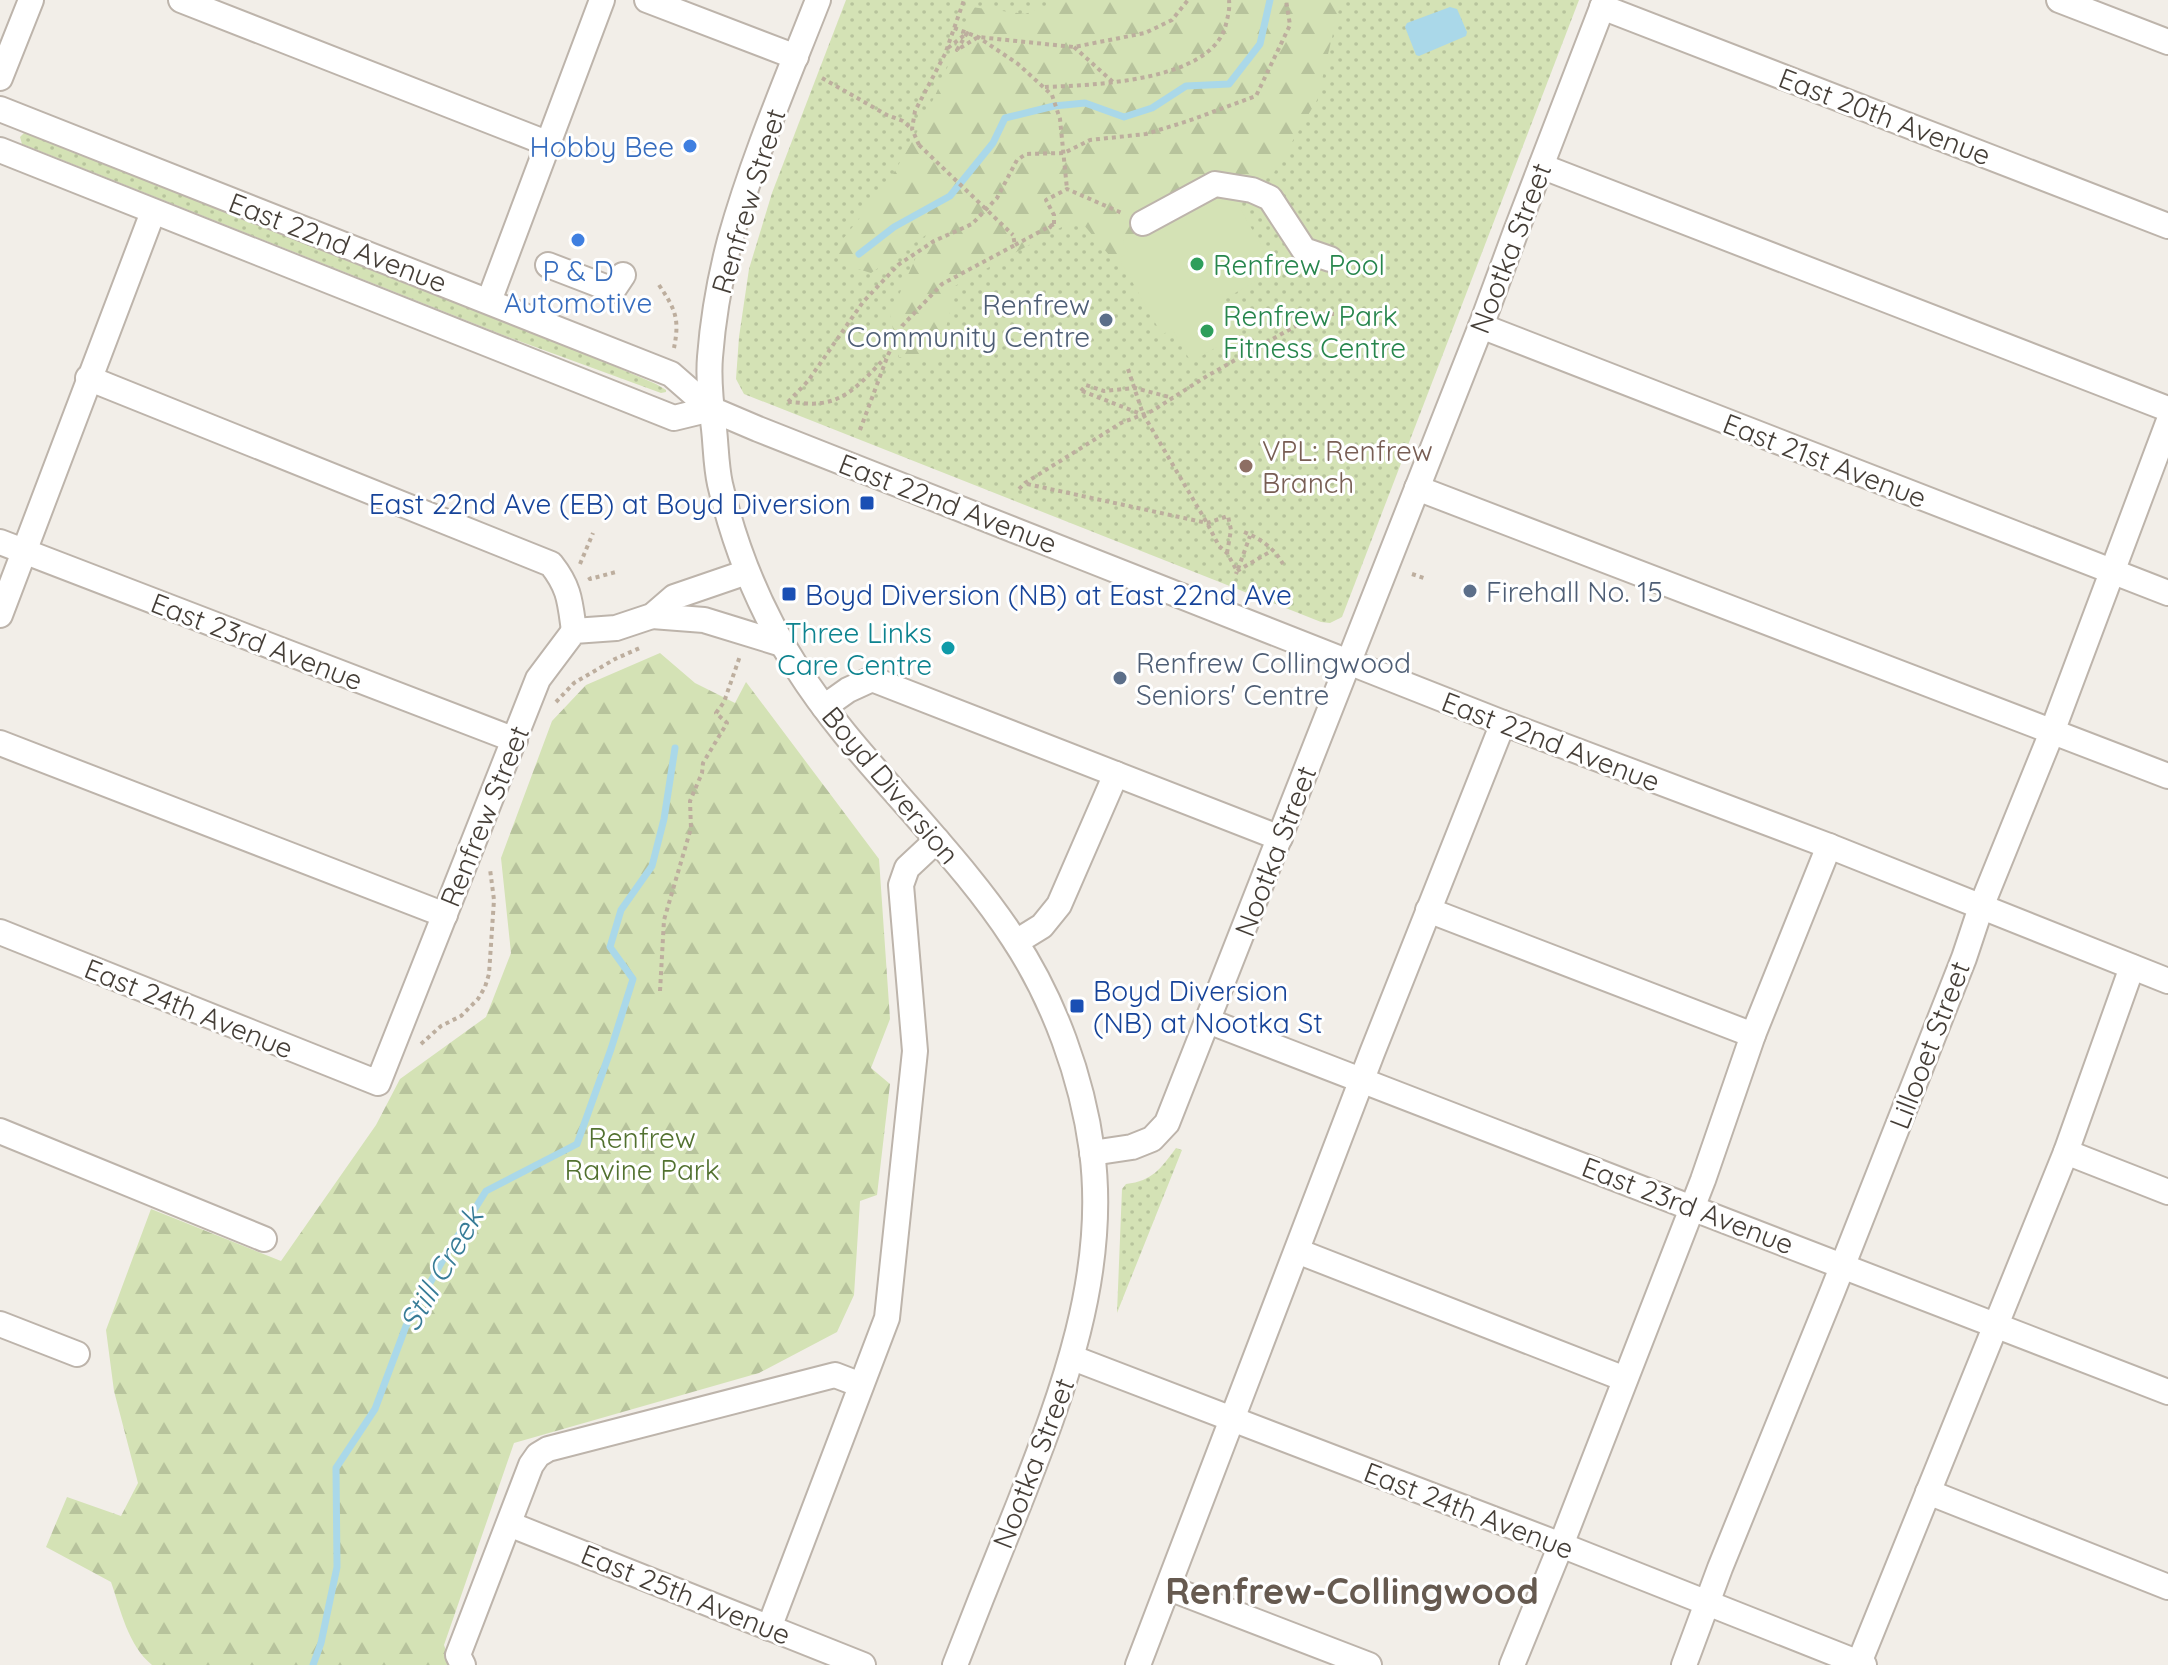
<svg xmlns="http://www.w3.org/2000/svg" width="2168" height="1665" font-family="Quicksand,sans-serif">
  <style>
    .green { fill: url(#green-dots) }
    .forest { fill: url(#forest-firs) }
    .pitch { fill: #d4e2b5 }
    .water { fill: #aad8e9 }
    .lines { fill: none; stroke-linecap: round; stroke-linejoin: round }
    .stream { stroke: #aad8e9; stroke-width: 7 }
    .minor-casing { stroke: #bdb4ab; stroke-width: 28 }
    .path { stroke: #bdae9e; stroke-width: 4; stroke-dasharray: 4 4; stroke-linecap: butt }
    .minor { stroke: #fff; stroke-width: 24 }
    .path-bridge { stroke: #bdae9e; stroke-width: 4; stroke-dasharray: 4 4; stroke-linecap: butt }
    .shop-dot { fill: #3f7fe0; stroke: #fff; stroke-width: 3 }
    .leisure-dot { fill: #2e9e5b; stroke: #fff; stroke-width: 3 }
    .service-dot { fill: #5c6f8a; stroke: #fff; stroke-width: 3 }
    .education-dot { fill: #8d6e63; stroke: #fff; stroke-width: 3 }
    .transit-dot { fill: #1a4fb4; stroke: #fff; stroke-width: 3 }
    .culture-dot { fill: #0f9aa8; stroke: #fff; stroke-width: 3 }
    .labels { text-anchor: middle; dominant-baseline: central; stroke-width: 6; stroke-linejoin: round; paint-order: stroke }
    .street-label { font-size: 28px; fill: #453e37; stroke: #fff }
    .shop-label { font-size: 28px; fill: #366cbe; stroke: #fff; text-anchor: end }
    .leisure-label { font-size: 28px; fill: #27864d; stroke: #fff; text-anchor: start }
    .service-label { font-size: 28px; fill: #4e5e75; stroke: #fff; text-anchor: start }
    .education-label { font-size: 28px; fill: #785e54; stroke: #fff; text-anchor: start }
    .transit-label { font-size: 28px; fill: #164399; stroke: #fff; text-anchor: start }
    .culture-label { font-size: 28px; fill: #0d838f; stroke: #fff; text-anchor: end }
    .park-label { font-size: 28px; fill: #527130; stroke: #fff }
    .water-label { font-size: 30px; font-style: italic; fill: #377c97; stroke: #fff }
    .district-label { font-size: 36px; font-weight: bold; fill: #665a50; stroke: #fff }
  </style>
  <defs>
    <pattern id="green-dots" width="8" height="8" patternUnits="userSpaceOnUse" patternTransform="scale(2)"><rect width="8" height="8" fill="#d4e2b5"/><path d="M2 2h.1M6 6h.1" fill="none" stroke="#b7c39c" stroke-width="1.8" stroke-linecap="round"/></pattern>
    <pattern id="forest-firs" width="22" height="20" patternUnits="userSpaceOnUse" patternTransform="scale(2)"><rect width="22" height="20" fill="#d4e2b5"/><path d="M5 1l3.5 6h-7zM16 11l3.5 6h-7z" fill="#b7c39c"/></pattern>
  </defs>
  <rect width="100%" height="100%" fill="#f2eee8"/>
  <g class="green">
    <path d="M 846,0 L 1579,0 L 1342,617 L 1330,623 L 1321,622 L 744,394 L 736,379 L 739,337 L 749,269 L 772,193 Z"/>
    <path d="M 25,132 L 546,337 L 656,384 L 666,390 L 666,392 L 661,393 L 508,337 L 22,144 L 20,137 Z"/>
    <path d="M 1176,1148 L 1182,1150 L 1117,1313 L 1122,1189 L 1126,1184 C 1153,1181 1161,1168 1176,1148 Z"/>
  </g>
  <g class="forest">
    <path d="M 1061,0 L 1341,0 L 1317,100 L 1273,174 L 1169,201 L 1114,261 L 1078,218 L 955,286 L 939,361 L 899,357 L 890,315 L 926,235 L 871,273 L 842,264 L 837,247 C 855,223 876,199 893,174 C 926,121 950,65 971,7 L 1025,14 Z"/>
    <path d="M 660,653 L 695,683 L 735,703 L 746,682 L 879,859 L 890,1019 L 871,1068 L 890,1084 L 877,1195 L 860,1201 L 854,1295 L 837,1332 L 759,1373 L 514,1443 L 444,1645 L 451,1665 L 152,1665 C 128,1645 121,1611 111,1582 L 46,1547 L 67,1497 L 121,1516 L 138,1483 L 114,1391 L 106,1330 L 151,1209 L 281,1261 L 376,1125 L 400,1079 L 486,1017 L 511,953 L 501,858 L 552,721 L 586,685 Z"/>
  </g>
  <path class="pitch" d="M 1209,192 L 1216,203 L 1232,194 L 1275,270 L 1223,300 L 1241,333 L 1191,362 L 1172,329 L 1162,335 L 1119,258 L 1129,253 L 1122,241 Z"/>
  <path class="water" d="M 1450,7 L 1457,9 L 1467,32 L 1466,36 L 1419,56 L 1416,55 L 1405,27 L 1407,23 Z"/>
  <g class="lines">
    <g class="stream">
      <path d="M 859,254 L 894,227 L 950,196 L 993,143 L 1005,118 L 1054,106 L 1085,103 L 1124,117 L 1152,108 L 1186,86 L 1229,84 L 1260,44 L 1270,0"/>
      <path d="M 313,1665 L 321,1643 L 337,1567 L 336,1468 L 375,1409 L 406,1326 L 444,1258 L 486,1191 L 577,1144 L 611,1049 L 633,979 L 610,947 L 621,910 L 652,866 L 664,819 L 675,748"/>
    </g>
    <g class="minor-casing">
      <g id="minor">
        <path d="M 181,0 L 549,144"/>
        <path d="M 647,0 L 796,57"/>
        <path d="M 818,0 C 787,79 753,158 730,240 C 720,278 713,318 710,357 C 708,380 711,406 714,429 C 716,447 716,466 720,484 C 735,548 761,612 797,668 C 831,722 875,769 917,817 C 951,856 985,895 1013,938 C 1054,1000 1082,1077 1092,1151 C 1108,1274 1063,1392 1019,1504 C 997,1558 976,1611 955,1665"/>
        <path d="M 2059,0 L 2168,42"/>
        <path d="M 1602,7 L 2168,226"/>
        <path d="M 0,78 L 31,0"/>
        <path d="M 0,109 L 671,374 L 711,409 L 758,429 L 1503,723 L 1829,846 L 2168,981"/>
        <path d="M 0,150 L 674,418 L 711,409"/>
        <path d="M 1541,166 L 2168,409"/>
        <path d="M 1143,223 L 1215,184 L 1252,190 L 1270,198 L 1304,250 L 1330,259"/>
        <path d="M 548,265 L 613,290 L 623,275"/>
        <path d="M 489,301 L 602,0"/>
        <path d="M 1481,326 L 2168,593"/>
        <path d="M 88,378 L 551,564 C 570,588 570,602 574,631"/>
        <path d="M 1417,488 L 2168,776"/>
        <path d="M 0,542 L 515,740"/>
        <path d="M 0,615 L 153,212"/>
        <path d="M 652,616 L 704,620 L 782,644"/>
        <path d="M 824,707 L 848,690 L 872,679 L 1280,838"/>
        <path d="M 0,743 L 445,915"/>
        <path d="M 1428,910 L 1753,1035"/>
        <path d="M 0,932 L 378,1083 L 538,679 L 574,631 L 616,628 L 652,616 L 674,597 L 747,572"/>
        <path d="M 1016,942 L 1042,926 L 1059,905 L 1116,774"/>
        <path d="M 1208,1021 L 2168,1392"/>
        <path d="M 0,1131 L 264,1239"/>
        <path d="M 2066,1152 L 2168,1192"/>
        <path d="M 1092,1153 L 1132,1147 L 1152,1139 L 1167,1123 L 1481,326 L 1516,231 L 1605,0"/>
        <path d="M 1297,1251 L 1625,1379"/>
        <path d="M 0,1324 L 77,1354"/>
        <path d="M 1073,1358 L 1561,1545 L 1864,1665"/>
        <path d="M 1928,1492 L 2168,1587"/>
        <path d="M 509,1524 L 863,1665"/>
        <path d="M 1169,1588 L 1369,1665"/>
        <path d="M 769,1628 L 887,1318 L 915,1051 L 901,885 L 907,868 L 937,840"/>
        <path d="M 1859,1663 L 2066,1152 L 2132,967"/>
        <path d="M 463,1665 L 458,1655 L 531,1465 L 538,1455 L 548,1449 L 835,1375 L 861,1385"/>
        <path d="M 1138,1665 L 1372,1053 L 1503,723"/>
        <path d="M 1512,1665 L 1561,1545 L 1703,1180 L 1753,1035 L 1829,846"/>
        <path d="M 1684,1665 L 1720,1568 L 1833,1290 L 1964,958 L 1981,907 L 2052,732 L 2168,423"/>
      </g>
    </g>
    <g class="path">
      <path d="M 954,28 L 978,37 L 1018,64 L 1052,95 L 1060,119 L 1067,189"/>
      <path d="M 1074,47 L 1113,82"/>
      <path d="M 948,48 L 967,33 L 957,50 L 978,37 L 1074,47 L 1145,33 L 1172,20 L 1188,0"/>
      <path d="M 822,78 L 887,115 L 903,121 L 912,129"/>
      <path d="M 1045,87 C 1092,85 1213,82 1226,24 C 1228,16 1230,9 1229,0"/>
      <path d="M 919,145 L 912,129 L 915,111 L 945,54 L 964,0"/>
      <path d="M 1054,224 L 1054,215 L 1046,200 L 1067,189 L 1122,213"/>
      <path d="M 1015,245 L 1054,224 L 1049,228"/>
      <path d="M 659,285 C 675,309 680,318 674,348"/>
      <path d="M 1128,369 L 1143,414 L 1207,523 L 1219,546 L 1227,553 L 1237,571 L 1236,574"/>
      <path d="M 1081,391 L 1086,385 L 1104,391 L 1135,388 L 1173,398"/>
      <path d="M 1082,391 L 1141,414"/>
      <path d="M 788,402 L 808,381 L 863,302 L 898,265 L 934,241 L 972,224 L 997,198 L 1017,160 L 1026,154 L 1064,153 L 1090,140 L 1146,134 L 1188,121 L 1256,96 L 1290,25 L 1286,0"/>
      <path d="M 788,402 C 798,402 811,405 821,403 C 849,400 867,376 885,358"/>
      <path d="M 860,430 L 888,355 L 902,326 L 942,284 L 1015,245 L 1013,235"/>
      <path d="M 1027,484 L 1207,523 L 1228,516 L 1231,530 L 1227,553"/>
      <path d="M 1019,489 L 1025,483 L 1121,423 L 1152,411 L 1207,376 L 1317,314 L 1334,314"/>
      <path d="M 1244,532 C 1261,539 1274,548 1283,564"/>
      <path d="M 580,564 L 593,533"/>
      <path d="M 1238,569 L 1250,536"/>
      <path d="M 1237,571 L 1273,550"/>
      <path d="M 1412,574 L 1427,579"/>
      <path d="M 589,577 L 590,579 L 616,572"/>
      <path d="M 556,702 L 574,683 L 615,659 L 642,647"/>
      <path d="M 660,991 L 664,920 L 691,828 L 690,801 L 702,773 L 703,763 L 727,723 L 716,713 L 724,702 L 740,656"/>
      <path d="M 421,1044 L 441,1026 L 461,1016 L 478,999 L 485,987 L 489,974 L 494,900 L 490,869"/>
    </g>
    <use href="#minor" class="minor"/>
    <path class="path-bridge" d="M 919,145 L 1013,235"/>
  </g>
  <g class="shop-dot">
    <circle cx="690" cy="146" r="8"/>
    <circle cx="578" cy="240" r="8"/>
  </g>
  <g class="leisure-dot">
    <circle cx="1197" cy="264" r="8"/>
    <circle cx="1207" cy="331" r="8"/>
  </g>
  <g class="service-dot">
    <circle cx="1106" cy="320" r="8"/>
    <circle cx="1470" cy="591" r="8"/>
    <circle cx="1120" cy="678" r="8"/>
  </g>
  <circle class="education-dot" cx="1246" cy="466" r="8"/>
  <g class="transit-dot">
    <rect x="859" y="495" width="16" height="16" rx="4"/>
    <rect x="781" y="586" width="16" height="16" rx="4"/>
    <rect x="1069" y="998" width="16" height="16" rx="4"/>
  </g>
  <circle class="culture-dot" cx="948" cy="648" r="8"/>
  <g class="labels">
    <g class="street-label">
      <text transform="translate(1885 116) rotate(21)">East 20th Avenue</text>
      <text transform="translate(748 201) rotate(-73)">Renfrew Street</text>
      <text transform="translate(338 242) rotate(21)">East 22nd Avenue</text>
      <text transform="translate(1510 248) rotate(-69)">Nootka Street</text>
      <text transform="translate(1825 460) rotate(21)">East 21st Avenue</text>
      <text transform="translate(948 503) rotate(21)">East 22nd Avenue</text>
      <text transform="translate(257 641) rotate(21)">East 23rd Avenue</text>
      <text transform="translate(1551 741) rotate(21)">East 22nd Avenue</text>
      <text transform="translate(891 785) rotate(50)">Boyd Diversion</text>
      <text transform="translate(484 816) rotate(-68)">Renfrew Street</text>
      <text transform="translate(1275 851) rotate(-69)">Nootka Street</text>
      <text transform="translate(189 1008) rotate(22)">East 24th Avenue</text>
      <text transform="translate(1929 1045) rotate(-69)">Lillooet Street</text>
      <text transform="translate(1688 1205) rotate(21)">East 23rd Avenue</text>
      <text transform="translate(1033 1463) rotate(-69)">Nootka Street</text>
      <text transform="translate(1469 1510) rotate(21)">East 24th Avenue</text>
      <text transform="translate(686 1594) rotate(22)">East 25th Avenue</text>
    </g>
    <g class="shop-label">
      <text x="674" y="146">Hobby Bee</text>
      <text x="578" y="270" text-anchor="middle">P &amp; D<tspan x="578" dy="32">Automotive</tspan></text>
    </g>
    <g class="leisure-label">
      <text x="1213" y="264">Renfrew Pool</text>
      <text x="1223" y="315">Renfrew Park<tspan x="1223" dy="32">Fitness Centre</tspan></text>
    </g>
    <g class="service-label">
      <text x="1090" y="304" text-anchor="end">Renfrew<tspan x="1090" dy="32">Community Centre</tspan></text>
      <text x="1486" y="591">Firehall No. 15</text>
      <text x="1136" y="662">Renfrew Collingwood<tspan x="1136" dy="32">Seniors' Centre</tspan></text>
    </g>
    <g class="education-label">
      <text x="1262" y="450">VPL: Renfrew<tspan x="1262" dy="32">Branch</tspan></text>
    </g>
    <g class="transit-label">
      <text x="851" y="503" text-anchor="end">East 22nd Ave (EB) at Boyd Diversion</text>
      <text x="805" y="594">Boyd Diversion (NB) at East 22nd Ave</text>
      <text x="1093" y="990">Boyd Diversion<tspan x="1093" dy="32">(NB) at Nootka St</tspan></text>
    </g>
    <g class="culture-label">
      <text x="932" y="632">Three Links<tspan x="932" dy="32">Care Centre</tspan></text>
    </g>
    <g class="park-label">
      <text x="642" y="1137">Renfrew<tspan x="642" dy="32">Ravine Park</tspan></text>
    </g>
    <g class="water-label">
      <text transform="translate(441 1269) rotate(-60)">Still Creek</text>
    </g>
    <g class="district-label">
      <text x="1352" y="1590">Renfrew-Collingwood</text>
    </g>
  </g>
</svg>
